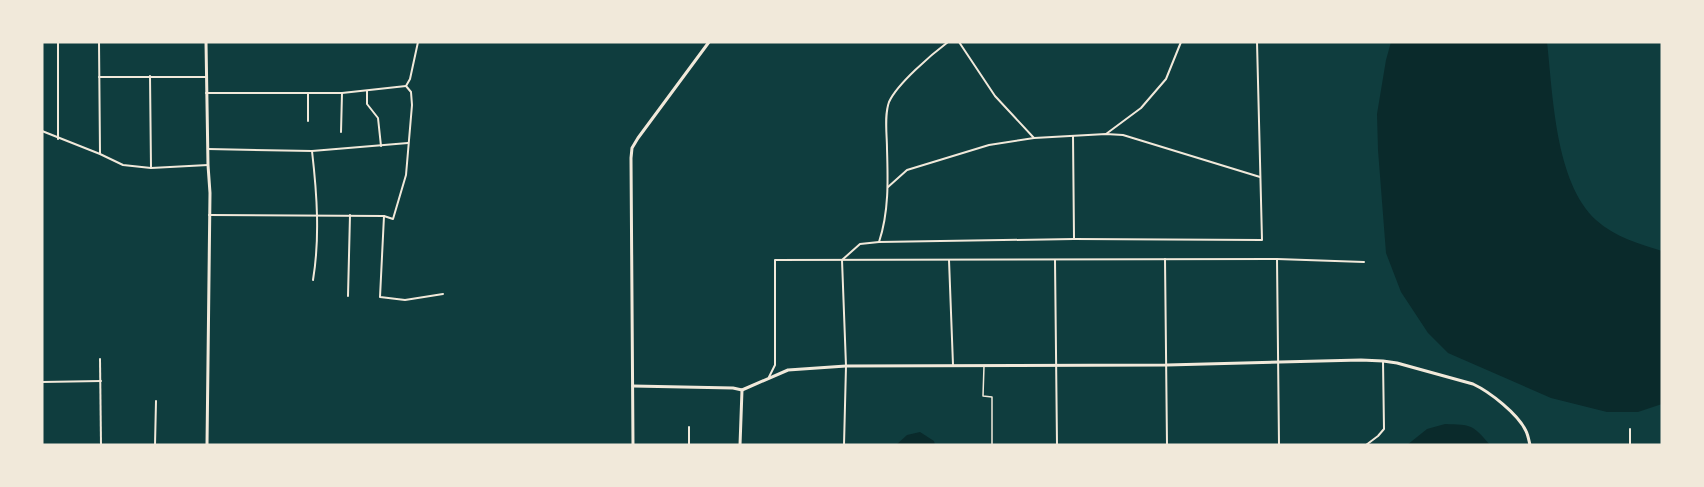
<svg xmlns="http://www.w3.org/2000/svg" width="1704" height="487" font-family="Ubuntu,sans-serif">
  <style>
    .water { fill: #0a2a2b }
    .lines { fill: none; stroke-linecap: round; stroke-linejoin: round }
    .service { stroke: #f1e9da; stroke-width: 1.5 }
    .minor { stroke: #f1e9da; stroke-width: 2 }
    .tertiary { stroke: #f1e9da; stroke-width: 3 }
  </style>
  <rect width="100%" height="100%" fill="#0f3d3e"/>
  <g class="water">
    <path d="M 1391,42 L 1547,42 C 1553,95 1555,182 1596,220 C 1615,237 1639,244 1662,251 L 1662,404 L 1638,412 L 1607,412 L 1551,398 L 1448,353 L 1428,333 L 1401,292 L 1386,253 L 1378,150 L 1377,114 L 1386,60 Z"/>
    <path d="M 1445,424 C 1472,425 1472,424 1490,445 L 1407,445 L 1427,429 Z"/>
    <path d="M 920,432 L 934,441 L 935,445 L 896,445 L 907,435 Z"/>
  </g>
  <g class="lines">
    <path class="service" d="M 984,366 L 983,396 L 992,397 L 992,445"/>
    <g class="minor">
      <path d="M 58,42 L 58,139"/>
      <path d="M 99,42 L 100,153"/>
      <path d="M 959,42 L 995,96 L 1034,138"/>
      <path d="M 150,76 L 151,168"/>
      <path d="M 99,77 L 206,77"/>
      <path d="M 367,91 L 367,104 L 378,118 L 381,146"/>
      <path d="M 206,93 L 342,93 L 406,86"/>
      <path d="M 308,121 L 308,93"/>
      <path d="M 42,131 L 100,154 L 123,165 L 151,168 L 208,165"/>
      <path d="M 341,132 L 342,93"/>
      <path d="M 1106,134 L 1141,108 L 1166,79 L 1181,42"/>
      <path d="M 1073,136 L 1074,238"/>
      <path d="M 208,149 L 312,151 L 408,143"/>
      <path d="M 312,151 C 317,194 320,238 313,280"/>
      <path d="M 888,187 L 907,170 L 989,145 L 1034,138 L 1106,134 L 1123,135 L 1260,177"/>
      <path d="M 209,215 L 384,216 L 393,219 L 406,175 L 412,105 L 411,92 L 406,86 L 410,79 L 418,42"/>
      <path d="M 384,216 L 380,297 L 405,300 L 443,294"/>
      <path d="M 879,242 C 889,212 888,180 887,149 C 887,134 884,116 889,102 C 897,84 932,54 948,42"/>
      <path d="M 1165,259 L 1167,445"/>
      <path d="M 1277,259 L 1279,445"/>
      <path d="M 949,260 L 953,365"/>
      <path d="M 1055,260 L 1057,445"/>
      <path d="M 348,296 L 350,215"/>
      <path d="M 100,359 L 101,445"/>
      <path d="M 769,377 L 775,365 L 775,260 L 1277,259 L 1364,262"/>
      <path d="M 42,382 L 101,381"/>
      <path d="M 689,427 L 689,445"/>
      <path d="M 1630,429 L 1630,445"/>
      <path d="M 155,445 L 156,401"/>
      <path d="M 844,445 L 846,366 L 842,260 L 860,244 L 879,242 L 1074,239 L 1262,240 L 1257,42"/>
      <path d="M 1366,445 L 1378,436 L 1384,429 L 1383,361"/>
      <path d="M 1542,445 L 1569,445"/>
    </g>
    <g class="tertiary">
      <path d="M 206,42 L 208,165 L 210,193 L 207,445"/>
      <path d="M 633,386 L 733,388 L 742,390 L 788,370 L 846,366 L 1167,365 L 1361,360 L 1383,361 L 1397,363 L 1473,384 C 1490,392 1518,414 1526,431 C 1528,435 1529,441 1530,445"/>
      <path d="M 633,445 L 631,158 L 632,148 L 638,138 L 709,42"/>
      <path d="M 740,445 L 742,390"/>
    </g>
  </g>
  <rect width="1704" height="487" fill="none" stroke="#f1e9da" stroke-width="87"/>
</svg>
